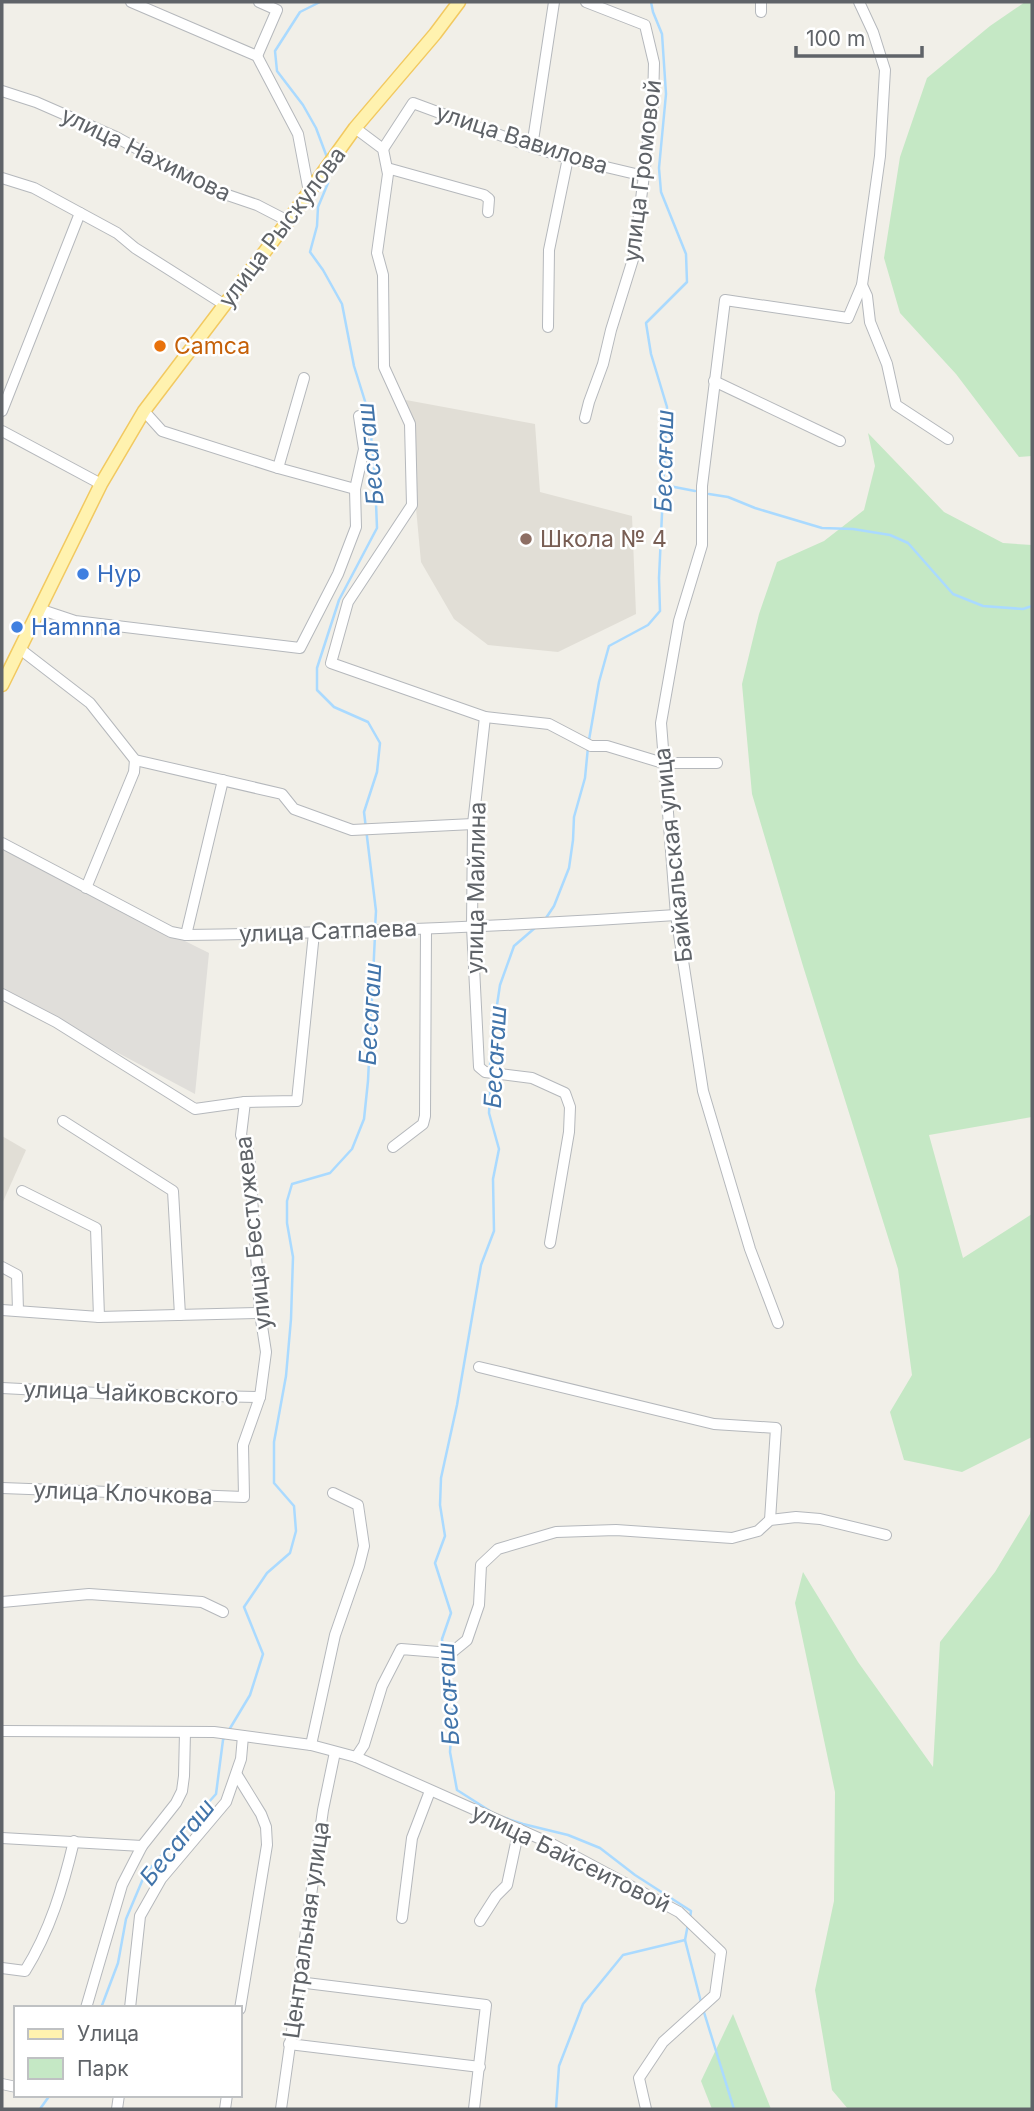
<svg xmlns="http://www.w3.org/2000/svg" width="1034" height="2111" font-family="Inter,sans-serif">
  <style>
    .industrial { fill: #e0deda }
    .education { fill: #e1ded6 }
    .green { fill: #c5e8c5 }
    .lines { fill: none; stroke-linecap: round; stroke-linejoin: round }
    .stream { stroke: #aadaff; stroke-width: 2.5 }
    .minor-casing { stroke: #b5b8bc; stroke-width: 12 }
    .major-casing { stroke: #f2c960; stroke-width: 15 }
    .minor { stroke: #fff; stroke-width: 10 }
    .major { stroke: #fff2af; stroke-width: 12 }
    .food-dot { fill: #e8710a; stroke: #fff; stroke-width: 2.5 }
    .education-dot { fill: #8d6e63; stroke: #fff; stroke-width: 2.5 }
    .shop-dot { fill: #3f7fe0; stroke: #fff; stroke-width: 2.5 }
    .labels { text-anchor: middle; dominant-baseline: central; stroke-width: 5; stroke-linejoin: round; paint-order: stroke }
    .street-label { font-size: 23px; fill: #5f6368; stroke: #fff }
    .food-label { font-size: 23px; fill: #c56008; stroke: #fff; text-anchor: start }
    .education-label { font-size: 23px; fill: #785e54; stroke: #fff; text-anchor: start }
    .shop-label { font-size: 23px; fill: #366cbe; stroke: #fff; text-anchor: start }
    .water-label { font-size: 24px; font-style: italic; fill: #4174aa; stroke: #fff }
  </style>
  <rect width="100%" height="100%" fill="#f1efe8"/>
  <path class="industrial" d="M 2,850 L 209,953 L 195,1094 L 2,991 Z"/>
  <g class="education">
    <path d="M 406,400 L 535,424 L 540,492 L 632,516 L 636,614 L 558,652 L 488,645 L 454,619 L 421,562 Z"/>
    <path d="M 2,1136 L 26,1150 L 2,1204 Z"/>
  </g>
  <g class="green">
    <path d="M 1025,2 L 1032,2 L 1032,456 L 1019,457 L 956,374 L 900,313 L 884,258 L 900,157 L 927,78 L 990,26 Z"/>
    <path d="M 868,433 L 944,512 L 1003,543 L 1032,545 L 1032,1117 L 929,1135 L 963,1258 L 1032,1214 L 1032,1437 L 962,1472 L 904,1460 L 890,1412 L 912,1375 L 898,1269 L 803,966 L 752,794 L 742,684 L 759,614 L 777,562 L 824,541 L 864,510 L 875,466 Z"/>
    <path d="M 1032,1506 L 1032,2109 L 848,2109 L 832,2090 L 815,1990 L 834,1901 L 835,1792 L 795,1603 L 803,1572 L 858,1662 L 933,1767 L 940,1642 L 995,1572 L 1030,1514 Z"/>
    <path d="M 733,2014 L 771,2109 L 712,2109 L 701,2081 Z"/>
  </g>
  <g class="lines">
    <g class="stream">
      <path d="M 320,2 L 300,12 L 275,51 L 277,71 L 303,105 L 316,128 L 328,160"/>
      <path d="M 328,173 L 328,183 L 318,207 L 317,226 L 310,252 L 323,270 L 342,304 L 354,366 L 369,414 L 375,478 L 377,528 L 339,600 L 317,668 L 317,690 L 334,707 L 368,722 L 380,743 L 377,772 L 364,812 L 376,911 L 375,928"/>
      <path d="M 664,485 L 695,491"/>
      <path d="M 709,494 L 728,497 L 755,508 L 822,528 L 853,529 L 890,535 L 908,543 L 953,594 L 983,606 L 1023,609 L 1032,606"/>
      <path d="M 589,740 L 599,682 L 609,646 L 648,625 L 660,611 L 659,578 L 667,407 L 651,354 L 646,323 L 687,282 L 686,254 L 661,192 L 659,168 L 666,94 L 662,34 L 653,12 L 651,2"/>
      <path d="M 546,918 L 554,906 L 569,868 L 573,840 L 574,817 L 585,778 L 588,747"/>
      <path d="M 490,1068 L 491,1045 L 500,985 L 514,946 L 536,927"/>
      <path d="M 443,1649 L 442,1639 L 451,1613 L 435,1563 L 445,1536 L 440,1505 L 441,1478 L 457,1405 L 481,1265 L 494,1231 L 493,1179 L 499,1149 L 489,1113 L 491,1075"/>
      <path d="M 444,1655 L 453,1706 L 450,1752 L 457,1790 L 490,1811"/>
      <path d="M 229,1730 L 250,1695 L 263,1654 L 244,1607 L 267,1573 L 290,1553 L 296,1531 L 294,1506 L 274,1483 L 274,1442 L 286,1376 L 291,1319 L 293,1257 L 287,1223 L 287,1201 L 292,1184 L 330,1173 L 352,1149 L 364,1119 L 368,1081 L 375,935"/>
      <path d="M 502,1817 L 523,1824 L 568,1835 L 600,1848 L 635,1875 L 691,1911 L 690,1918"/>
      <path d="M 688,1924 L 685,1940 L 701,2002"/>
      <path d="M 101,2008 L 118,1963 L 126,1919 L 145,1874 L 216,1794 L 223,1740 L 226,1735"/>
      <path d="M 703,2009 L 734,2109"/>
      <path d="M 40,2109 L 50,2095"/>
      <path d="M 556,2109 L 559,2066 L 583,2004 L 623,1955 L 685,1940"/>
    </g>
    <g class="minor-casing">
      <g id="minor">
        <path d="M 131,2 L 257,56 L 298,134 L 309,192"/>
        <path d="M 761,12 L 761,2"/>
        <path d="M 257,56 L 277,10 L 259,2"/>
        <path d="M 2,91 L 36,102 L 116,137 L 210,189 L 257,205 L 288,221"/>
        <path d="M 355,128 L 383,149 L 388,174 L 377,253 L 383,275 L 384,367 L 410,424 L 412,505 L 348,602 L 331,663 L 485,717 L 549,724 L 591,746 L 607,746 L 663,763 L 717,763"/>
        <path d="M 532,147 L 554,2"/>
        <path d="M 383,149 L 413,103 L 532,147 L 568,158 L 644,176"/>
        <path d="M 387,168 L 484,195 L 489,199 L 488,212"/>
        <path d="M 2,178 L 34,188 L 117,233 L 135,248 L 225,305"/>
        <path d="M 862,285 L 867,296 L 870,322 L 887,364 L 896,405 L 948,439"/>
        <path d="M 548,327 L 549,250 L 568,158"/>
        <path d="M 714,381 L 840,441"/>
        <path d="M 2,411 L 80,213"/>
        <path d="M 144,411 L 162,431 L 278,468 L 355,489"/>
        <path d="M 585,418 L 589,402 L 603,364 L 611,330 L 634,256 L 653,102 L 654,63 L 645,25 L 586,2"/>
        <path d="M 2,431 L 101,484"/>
        <path d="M 278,468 L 304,378"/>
        <path d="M 39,609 L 75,621 L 300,648 L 338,574 L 356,527 L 355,489 L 364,449 L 359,416"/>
        <path d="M 20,649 L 90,703 L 135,760 L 282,794 L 294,809 L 352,830 L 473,824"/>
        <path d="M 485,717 L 473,824 L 472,927 L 479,1067 L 485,1072 L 532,1078 L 565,1093 L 570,1107 L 569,1132 L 550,1243"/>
        <path d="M 2,843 L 171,932 L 186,935 C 350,933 513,926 676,915"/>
        <path d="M 86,888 L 134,772 L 135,760"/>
        <path d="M 186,935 L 223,780"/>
        <path d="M 2,994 L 56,1022 L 195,1109 L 245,1102"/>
        <path d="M 63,1121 L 173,1191 L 180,1315"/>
        <path d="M 393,1147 L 423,1124 L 425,1116 L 426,929"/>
        <path d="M 22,1191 L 96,1228 L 99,1317"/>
        <path d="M 2,1267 L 17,1275 L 18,1311"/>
        <path d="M 2,1310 L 99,1317 L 260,1313"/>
        <path d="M 778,1323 L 750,1249 L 703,1091 L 676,915 L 661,723 L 679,621 L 702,545 L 702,486 L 725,300 L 848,318 L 862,285 L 880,156 L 885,70 L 873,32 L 859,2"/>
        <path d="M 479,1367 L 714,1424 L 776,1428 L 770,1520"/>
        <path d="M 2,1388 L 118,1394 L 260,1397"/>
        <path d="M 2,1488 L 244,1497 L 243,1445 L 260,1397 L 266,1352 L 260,1313 L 249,1153 L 241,1135 L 245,1102 L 297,1101 L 314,933"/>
        <path d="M 2,1602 L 89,1594 L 202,1602 L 223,1612"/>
        <path d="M 2,1731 L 214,1732 L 311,1745 L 356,1757 L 552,1844 L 679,1912 L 721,1952 L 715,1995 L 663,2042 L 639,2078 L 646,2109"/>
        <path d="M 311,1745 L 335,1635 L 359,1566 L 364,1546 L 358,1505 L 333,1493"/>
        <path d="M 356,1757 L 364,1745 L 382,1686 L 401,1649 L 451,1653 L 467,1640 L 479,1605 L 481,1565 L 498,1549 L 556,1532 L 616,1530 L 732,1538 L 758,1531 L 770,1520 L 796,1517 L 820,1519 L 886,1535"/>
        <path d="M 237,1775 L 261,1814 L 266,1827 L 267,1845 L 240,2009"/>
        <path d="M 2,1838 L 142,1846"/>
        <path d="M 402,1918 L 412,1838 L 430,1791"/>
        <path d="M 480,1921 L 496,1896 L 507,1885 L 519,1829"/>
        <path d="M 2,1968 L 25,1971 C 50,1931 63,1887 74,1841"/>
        <path d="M 298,1982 L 486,2005 L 474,2109"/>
        <path d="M 86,2008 L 122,1885 L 142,1846 L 176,1803 L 182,1791 L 184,1776 L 185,1732"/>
        <path d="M 130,2008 L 140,1916 L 161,1879 L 226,1802 L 241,1759 L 243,1736"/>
        <path d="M 289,2044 L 480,2067"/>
        <path d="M 2,2084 L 16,2087"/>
        <path d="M 117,2109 L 119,2095"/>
        <path d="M 225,2109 L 227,2095"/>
        <path d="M 281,2109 L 323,1810 L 335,1752"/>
      </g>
    </g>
    <g class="major-casing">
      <path id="major" d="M 2,685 L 101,484 L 144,411 L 288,221 L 355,128 L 435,34 L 459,2"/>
    </g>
    <use href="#minor" class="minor"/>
    <use href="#major" class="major"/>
  </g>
  <circle class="food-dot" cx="160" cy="346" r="7"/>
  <circle class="education-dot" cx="526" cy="539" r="7"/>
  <g class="shop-dot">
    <circle cx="83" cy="574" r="7"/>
    <circle cx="17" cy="627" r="7"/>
  </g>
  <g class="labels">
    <g class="street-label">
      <text transform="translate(522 139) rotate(18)">улица Вавилова</text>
      <text transform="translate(146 154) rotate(26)">улица Нахимова</text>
      <text transform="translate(642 171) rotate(-83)">улица Громовой</text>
      <text transform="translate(282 227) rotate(-53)">улица Рыскулова</text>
      <text transform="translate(673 855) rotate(-96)">Байкальская улица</text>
      <text transform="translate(476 888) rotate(-89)">улица Майлина</text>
      <text transform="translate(328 931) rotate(-2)">улица Сатпаева</text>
      <text transform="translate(253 1233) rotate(-96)">улица Бестужева</text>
      <text transform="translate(131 1393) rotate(2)">улица Чайковского</text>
      <text transform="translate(123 1493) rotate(2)">улица Клочкова</text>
      <text transform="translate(571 1858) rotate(26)">улица Байсеитовой</text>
      <text transform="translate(306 1930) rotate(-82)">Центральная улица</text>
    </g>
    <g class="food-label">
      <text x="174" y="346">Camca</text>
    </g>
    <g class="education-label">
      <text x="540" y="539">Школа № 4</text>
    </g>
    <g class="shop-label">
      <text x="97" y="574">Hyp</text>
      <text x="31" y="627">Hamnna</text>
    </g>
    <g class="water-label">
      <text transform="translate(370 454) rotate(-96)">Бесагаш</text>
      <text transform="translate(664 461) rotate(-89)">Бесағаш</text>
      <text transform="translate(370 1014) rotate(-87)">Бесагаш</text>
      <text transform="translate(495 1057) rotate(-87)">Бесағаш</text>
      <text transform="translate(448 1694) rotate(-93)">Бесағаш</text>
      <text transform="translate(177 1842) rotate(-51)">Бесагаш</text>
    </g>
  </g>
  <rect width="1034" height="2111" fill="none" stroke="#5f6368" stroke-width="7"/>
  <rect x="14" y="2006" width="228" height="91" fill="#ffffff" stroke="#bfc1c3" stroke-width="2"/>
  <rect x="28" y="2029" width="35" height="10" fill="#fff2af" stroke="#bfc1c3" stroke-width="2"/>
  <text x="77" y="2041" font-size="21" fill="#5f6368">Улица</text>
  <rect x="28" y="2058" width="35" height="21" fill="#c5e8c5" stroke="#bfc1c3" stroke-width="2"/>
  <text x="77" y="2076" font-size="21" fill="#5f6368">Парк</text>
  <path d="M796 46v10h126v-10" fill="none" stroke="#5f6368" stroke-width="3.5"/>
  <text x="806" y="46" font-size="21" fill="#5f6368" stroke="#ffffff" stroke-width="5" paint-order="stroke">100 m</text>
</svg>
